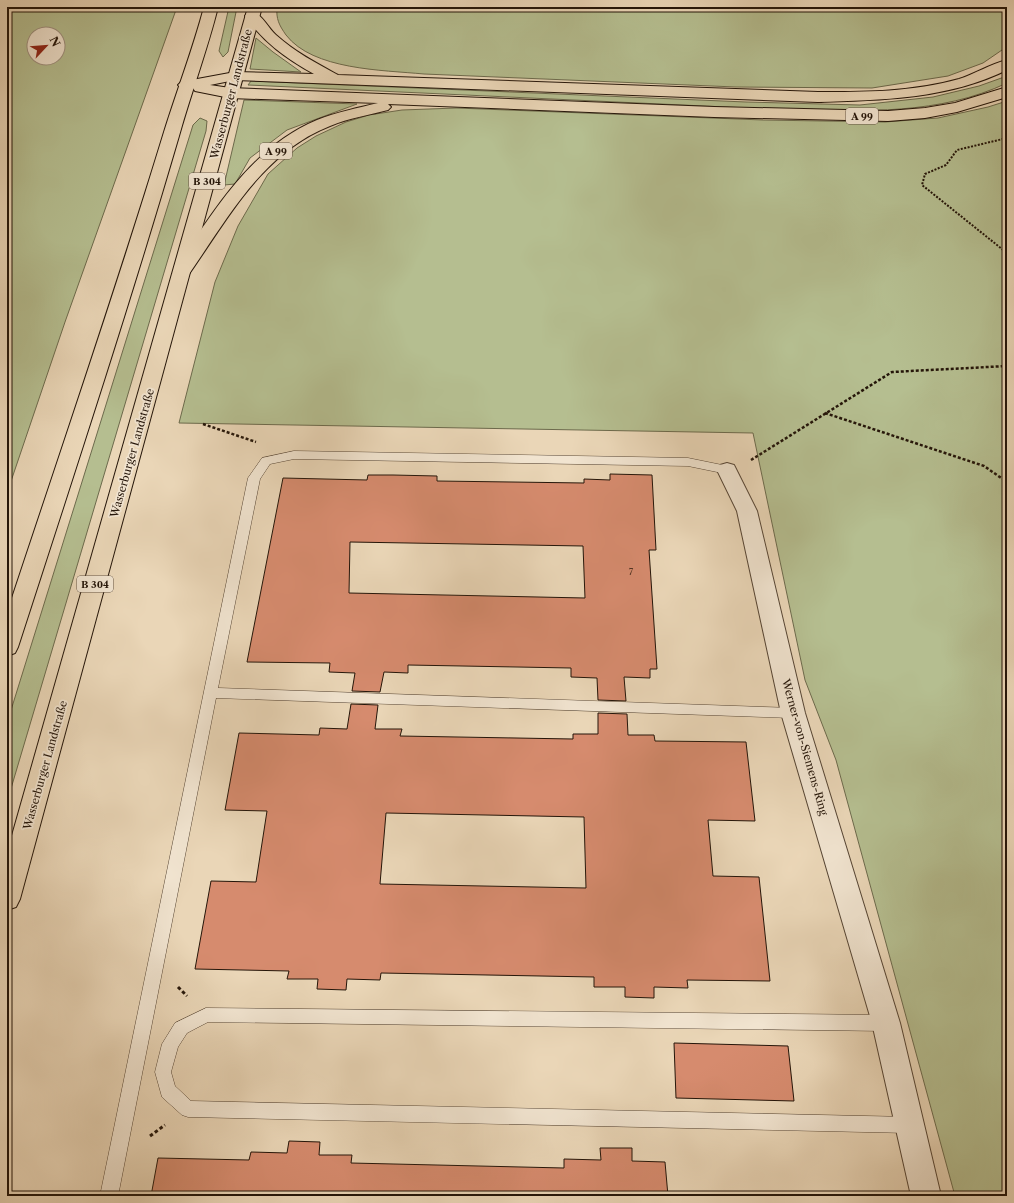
<svg xmlns="http://www.w3.org/2000/svg" width="1014" height="1203" font-family="'Libre Caslon Text',serif">
  <style>
    .green { fill: #b5be90; stroke: #6c6a4c; fill-rule: evenodd }
    .building { fill: #d68b6e; stroke: #241509; fill-rule: evenodd }
    .lines { fill: none; stroke-linecap: round; stroke-linejoin: round }
    .lane-casing { stroke: #564534; stroke-width: 1 }
    .street-casing { stroke: #564534; stroke-width: 2 }
    .primary-casing { stroke: #241509; stroke-width: 2 }
    .highway-casing { stroke: #241509; stroke-width: 2 }
    .path-far2 { stroke: #241509; stroke-width: 2; stroke-dasharray: 2 1.5; stroke-linecap: butt }
    .path-far1 { stroke: #241509; stroke-width: 2.5; stroke-dasharray: 3 2; stroke-linecap: butt }
    .path { stroke: #241509; stroke-width: 3; stroke-dasharray: 3.5 2.5; stroke-linecap: butt }
    .lane { fill: #f1e4d0; fill-rule: evenodd }
    .street { fill: #f1e4d0; fill-rule: evenodd }
    .primary { fill: #ead6b7; fill-rule: evenodd }
    .highway { fill: #ead6b7; fill-rule: evenodd }
    .labels { text-anchor: middle; dominant-baseline: central; stroke-width: 3.5; stroke-linejoin: round; paint-order: stroke }
    .number-label { font-size: 9px; fill: #503222 }
    .shield { fill: #f1e4d0; stroke: #625345; stroke-width: 1 }
    .shield-label { font-size: 10px; font-weight: bold; fill: #241509 }
    .street-label { font-size: 11px; fill: #241509; stroke: #f1e4d0 }
  </style>
  <rect width="100%" height="100%" fill="#ead6b7"/>
  <filter id="stains"><feTurbulence type="fractalNoise" baseFrequency=".005" numOctaves="4"/><feColorMatrix values="0 0 0 0 .2 0 0 0 0 .09 0 0 0 0 .02 0 0 0 .5 -.17"/></filter>
  <radialGradient id="worn" r=".72"><stop offset=".6" stop-color="#630" stop-opacity="0"/><stop offset="1" stop-color="#630" stop-opacity=".3"/></radialGradient>
  <g class="green">
    <path d="M 7,7 L 177,7 L 65,322 L 7,493 ZM 34,34 L 58,34 L 58,58 L 34,58 Z"/>
    <path d="M 229,7 L 237,7 L 228,52 L 223,57 L 219,51 Z"/>
    <path d="M 277,7 L 1007,7 L 1007,46 L 1002,50 L 983,63 L 948,76 L 872,88 L 736,87 L 424,74 C 382,70 313,70 286,35 C 279,25 276,19 277,7 Z"/>
    <path d="M 256,38 L 273,52 L 301,72 L 250,69 Z"/>
    <path d="M 1007,76 L 1007,83 C 940,115 864,111 791,110 L 248,85 L 251,81 L 746,102 L 860,105 L 933,97 L 979,86 Z"/>
    <path d="M 244,100 L 357,104 L 287,130 L 250,158 L 235,184 L 224,185 Z"/>
    <path d="M 1007,101 L 1007,1196 L 955,1196 L 836,760 L 805,680 L 753,433 L 179,423 L 215,282 L 238,226 L 268,174 L 297,148 L 316,136 L 346,122 L 369,115 L 402,110 L 456,108 L 763,120 L 885,122 L 938,118 L 988,107 Z"/>
    <path d="M 200,118 L 207,121 L 206,131 L 7,802 L 7,723 L 193,125 Z"/>
  </g>
  <g class="building">
    <path d="M 610,474 L 652,475 L 656,550 L 649,550 L 657,669 L 650,669 L 650,678 L 624,677 L 626,701 L 598,700 L 597,678 L 571,677 L 571,668 L 408,665 L 408,673 L 384,672 L 380,692 L 352,691 L 355,673 L 329,672 L 330,663 L 247,662 L 283,478 L 367,480 L 368,475 L 393,475 L 437,476 L 437,481 L 584,483 L 584,479 L 610,480 ZM 350,542 L 583,546 L 585,598 L 349,593 Z"/>
    <path d="M 351,704 L 378,705 L 375,729 L 402,729 L 400,736 L 573,739 L 573,734 L 598,734 L 598,713 L 627,714 L 628,735 L 654,735 L 655,741 L 746,742 L 755,821 L 708,820 L 713,876 L 759,877 L 770,981 L 687,980 L 688,988 L 654,987 L 654,998 L 625,997 L 625,987 L 594,987 L 594,977 L 381,973 L 380,980 L 347,979 L 346,990 L 317,989 L 318,979 L 287,979 L 289,971 L 195,969 L 211,881 L 256,882 L 267,811 L 225,810 L 239,733 L 319,735 L 320,728 L 347,729 ZM 386,813 L 584,817 L 586,888 L 380,884 Z"/>
    <path d="M 674,1043 L 788,1046 L 794,1101 L 676,1098 Z"/>
    <path d="M 289,1141 L 320,1142 L 319,1155 L 352,1155 L 351,1163 L 564,1168 L 564,1159 L 601,1160 L 600,1148 L 632,1148 L 632,1161 L 665,1162 L 668,1196 L 151,1196 L 158,1158 L 249,1160 L 251,1152 L 287,1153 Z"/>
  </g>
  <g class="lines">
    <g class="lane-casing">
      <g id="lane">
        <path d="M 294,451 L 688,458 L 727,466 L 731,467 L 733,470 L 731,473 L 727,474 L 688,466 L 294,459 L 270,464 L 260,479 L 218,688 L 793,708 L 798,709 L 800,713 L 798,717 L 793,718 L 216,698 L 118,1196 L 100,1196 L 248,478 L 262,458 Z"/>
        <path d="M 206,1008 L 886,1015 L 892,1018 L 894,1023 L 892,1028 L 886,1031 L 208,1022 L 187,1033 L 178,1047 L 171,1072 L 175,1086 L 191,1101 L 910,1117 L 916,1119 L 919,1125 L 916,1131 L 910,1133 L 188,1117 L 182,1115 L 162,1097 L 155,1072 L 162,1044 L 175,1023 Z"/>
      </g>
    </g>
    <g class="street-casing">
      <path id="street" d="M 727,463 L 734,465 L 757,511 L 805,713 L 900,1023 L 941,1196 L 911,1196 L 872,1023 L 781,713 L 737,511 L 717,470 L 720,465 Z"/>
    </g>
    <g class="primary-casing">
      <g id="primary">
        <path d="M 204,7 L 218,7 C 207,51 191,93 179,136 C 129,307 73,477 18,647 L 15,653 L 7,656 L 7,613 C 60,453 115,293 164,132 C 177,90 193,49 204,7 Z"/>
        <path d="M 248,7 L 262,7 L 20,899 L 16,907 L 7,910 L 7,853 Z"/>
      </g>
    </g>
    <g class="highway-casing">
      <path id="highway" d="M 252,12 C 262,14 268,28 276,35 C 295,52 316,63 338,75 L 818,92 C 865,92 913,92 959,79 C 975,74 990,64 1007,60 L 1007,70 C 948,99 882,100 818,102 L 235,80 L 210,85 L 230,88 L 714,107 L 888,111 L 925,108 L 955,103 L 1007,87 L 1007,97 L 957,112 L 925,118 L 888,121 L 714,117 L 388,104 L 391,107 L 388,110 C 369,115 349,118 330,126 C 263,152 228,218 189,274 L 183,275 L 177,274 L 174,270 C 213,213 250,148 317,120 C 336,112 358,108 378,103 L 230,98 L 195,91 L 193,88 L 186,90 L 181,88 L 178,85 L 181,82 L 235,72 L 314,74 C 287,59 263,42 245,16 L 247,13 Z"/>
    </g>
    <path class="path-far2" d="M 1007,138 L 957,150 L 946,165 L 925,174 L 922,185 L 1007,253"/>
    <g class="path-far1">
      <path d="M 825,413 L 984,466 L 1007,482"/>
      <path d="M 203,424 L 256,442"/>
      <path d="M 751,460 L 892,372 L 1007,366"/>
    </g>
    <g class="path">
      <path d="M 178,987 L 187,996"/>
      <path d="M 150,1136 L 165,1125"/>
    </g>
    <use href="#lane" class="lane"/>
    <use href="#street" class="street"/>
    <use href="#primary" class="primary"/>
    <use href="#highway" class="highway"/>
  </g>
  <g class="labels">
    <g class="number-label">
      <text x="631" y="571">7</text>
    </g>
    <g class="shield">
      <rect x="846" y="108" width="32" height="16" rx="3"/>
      <rect x="260" y="143" width="32" height="16" rx="3"/>
      <rect x="189" y="173" width="36" height="16" rx="3"/>
      <rect x="77" y="576" width="36" height="16" rx="3"/>
    </g>
    <g class="shield-label">
      <text x="862" y="116">A 99</text>
      <text x="276" y="151">A 99</text>
      <text x="207" y="181">B 304</text>
      <text x="95" y="584">B 304</text>
    </g>
    <g class="street-label">
      <text transform="translate(231 94) rotate(-75)">Wasserburger Landstraße</text>
      <text transform="translate(132 453) rotate(-74)">Wasserburger Landstraße</text>
      <text transform="translate(805 747) rotate(74)">Werner-von-Siemens-Ring</text>
      <text transform="translate(45 765) rotate(-74)">Wasserburger Landstraße</text>
    </g>
  </g>
  <rect width="1014" height="1203" fill="none" stroke="#ead6b7" stroke-width="24"/>
  <rect x="8" y="8" width="998" height="1187" fill="none" stroke="#241509" stroke-width="2"/>
  <rect x="12" y="12" width="990" height="1179" fill="none" stroke="#241509"/>
  <g transform="translate(46 46) rotate(64)"><circle r="19" fill="#f1e4d0" stroke="#9f9180"/>
  <path d="M0-3L7 15L0 10L-7 15Z" fill="#8f2418"/>
  <text y="-6" font-size="11" font-weight="bold" text-anchor="middle" fill="#241509">N</text>
  </g>
  <rect width="100%" height="100%" filter="url(#stains)"/>
  <rect width="100%" height="100%" fill="url(#worn)"/>
</svg>
